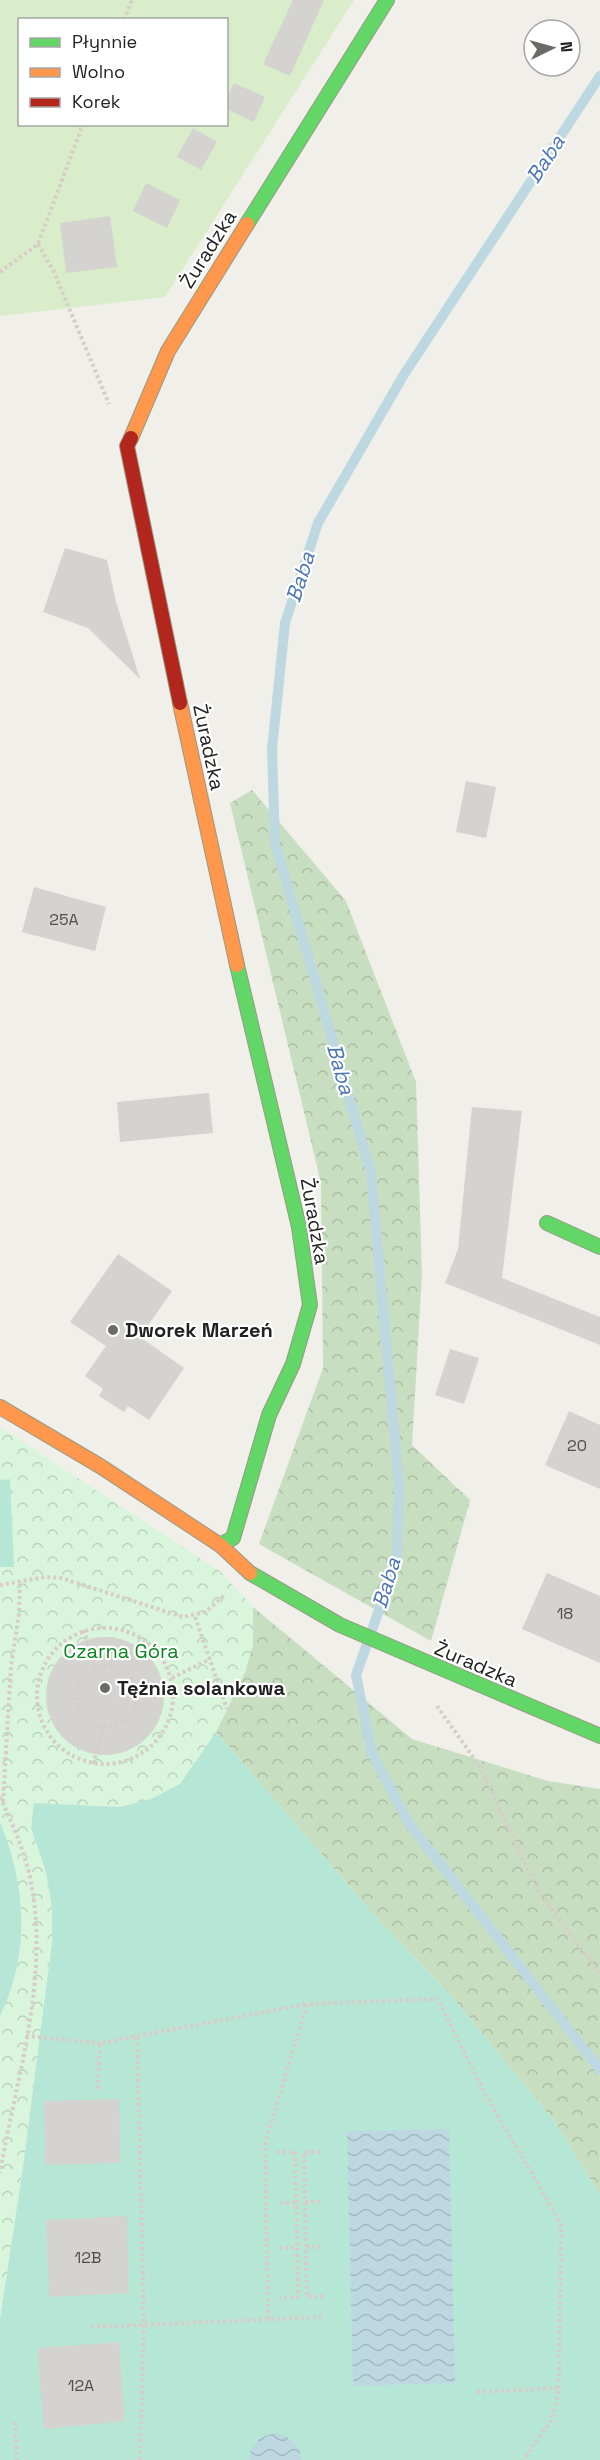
<svg xmlns="http://www.w3.org/2000/svg" width="600" height="2460" font-family="'Space Grotesk',sans-serif">
  <style>
    .forest { fill: url(#forest-crowns) }
    .park { fill: url(#park-crowns) }
    .garden { fill: #d9edca; fill-rule: evenodd }
    .pitch { fill: #b6e7d6 }
    .water { fill: url(#water-waves) }
    .lines { fill: none; stroke-linecap: round; stroke-linejoin: round }
    .stream { stroke: #bed8e2; stroke-width: 10 }
    .building { fill: #d4d3d0 }
    .fast-casing { stroke: #969a82; stroke-width: 16 }
    .slow-casing { stroke: #969a82; stroke-width: 16 }
    .jam-casing { stroke: #969a82; stroke-width: 16 }
    .path { stroke: #d8ccc9; stroke-width: 4; stroke-dasharray: 3 3; stroke-linecap: butt }
    .fast { stroke: #63d668; stroke-width: 14 }
    .slow { stroke: #ff974d; stroke-width: 14 }
    .jam { stroke: #b3261e; stroke-width: 14 }
    .poi-dot { fill: #6a6a68; stroke: #fff; stroke-width: 2 }
    .labels { text-anchor: middle; dominant-baseline: central; stroke-width: 4.5; stroke-linejoin: round; paint-order: stroke }
    .number-label { font-size: 16px; fill: #4e4e4e }
    .street-label { font-size: 20px; fill: #222; stroke: #fff }
    .poi-label { font-size: 20px; font-weight: bold; fill: #222; stroke: #fff; text-anchor: start }
    .park-label { font-size: 20px; fill: #0c8321; stroke: #fff }
    .water-label { font-size: 21px; font-style: italic; fill: #4c76b3; stroke: #fff }
  </style>
  <defs>
    <pattern id="forest-crowns" width="20" height="18" patternUnits="userSpaceOnUse" patternTransform="scale(1.5)"><rect width="20" height="18" fill="#c8dec0"/><path d="M2 6a3 3 0 1 1 6 0M12 15a3 3 0 1 1 6 0" fill="none" stroke="#acbea5"/></pattern>
    <pattern id="park-crowns" width="20" height="18" patternUnits="userSpaceOnUse" patternTransform="scale(1.5)"><rect width="20" height="18" fill="#d9f5dc"/><path d="M2 6a3 3 0 1 1 6 0M12 15a3 3 0 1 1 6 0" fill="none" stroke="#bad2bc"/></pattern>
    <pattern id="water-waves" width="16" height="10" patternUnits="userSpaceOnUse" patternTransform="scale(1.5)"><rect width="16" height="10" fill="#bed8e2"/><path d="M0 5q4-4 8 0t8 0" fill="none" stroke="#a3b9c2"/></pattern>
  </defs>
  <rect width="100%" height="100%" fill="#f0efea"/>
  <g class="forest">
    <path d="M 252,790 L 346,901 L 416,1082 L 422,1274 L 412,1445 L 470,1500 L 431,1641 L 259,1544 L 323,1368 L 321,1183 L 230,803 Z"/>
    <path d="M 253,1607 L 412,1739 L 548,1781 L 600,1789 L 600,2195 L 555,2122 L 454,1999 L 375,1916 L 216,1732 L 245,1672 L 253,1645 Z"/>
  </g>
  <path class="park" d="M 0,1427 L 221,1572 L 253,1607 L 253,1645 L 245,1672 L 216,1732 L 180,1784 L 151,1799 L 119,1807 L 34,1803 L 31,1828 L 46,1872 L 52,1908 L 52,1942 L 23,2167 L 0,2319 L 0,2016 C 32,1950 26,1889 0,1822 Z"/>
  <path class="garden" d="M 0,0 L 354,0 L 165,297 L 0,316 ZM 20,20 L 226,20 L 226,124 L 20,124 Z"/>
  <g class="pitch">
    <path d="M 10,1479 L 14,1567 L 0,1567 L 0,1480 Z"/>
    <path d="M 216,1732 L 375,1916 L 454,1999 L 555,2122 L 600,2195 L 600,2460 L 0,2460 L 0,2319 L 23,2167 L 52,1942 L 52,1908 L 46,1872 L 31,1828 L 34,1803 L 119,1807 L 151,1799 L 180,1784 Z"/>
    <path d="M 0,1822 C 26,1886 31,1952 0,2016 Z"/>
  </g>
  <g class="water">
    <path d="M 449,2129 L 455,2383 L 353,2386 L 347,2131 Z"/>
    <path d="M 277,2433 C 291,2437 301,2445 301,2460 L 249,2460 C 251,2443 260,2435 277,2433 Z"/>
  </g>
  <g class="lines">
    <path class="stream" d="M 600,76 L 403,376 L 318,523 L 285,623 L 272,749 L 275,843 L 371,1173 L 399,1486 L 397,1559 L 356,1675 L 372,1753 L 408,1822 L 600,2070"/>
  </g>
  <g class="building">
    <path d="M 293,0 L 324,0 L 290,76 L 263,64 Z"/>
    <path d="M 234,83 L 265,97 L 254,122 L 226,109 L 226,98 Z"/>
    <path d="M 193,128 L 217,142 L 201,170 L 177,157 Z"/>
    <path d="M 146,183 L 180,200 L 167,228 L 133,211 Z"/>
    <path d="M 110,216 L 117,267 L 66,273 L 60,223 Z"/>
    <path d="M 65,548 L 107,560 L 116,602 L 140,679 L 88,628 L 43,612 Z"/>
    <path d="M 466,781 L 496,787 L 486,838 L 456,832 Z"/>
    <path d="M 34,887 L 106,907 L 95,951 L 22,932 Z"/>
    <path d="M 209,1093 L 213,1133 L 120,1142 L 117,1102 Z"/>
    <path d="M 472,1107 L 522,1111 L 502,1278 L 600,1317 L 600,1345 L 445,1283 L 458,1249 Z"/>
    <path d="M 118,1254 L 172,1291 L 140,1337 L 184,1368 L 149,1420 L 128,1406 L 124,1412 L 99,1396 L 103,1389 L 85,1376 L 106,1346 L 70,1322 Z"/>
    <path d="M 450,1349 L 479,1358 L 464,1404 L 435,1395 Z"/>
    <path d="M 569,1411 L 600,1425 L 600,1489 L 545,1465 Z"/>
    <path d="M 547,1573 L 600,1596 L 600,1663 L 522,1629 Z"/>
    <circle cx="105" cy="1696" r="59"/>
    <path d="M 119,2099 L 120,2163 L 45,2165 L 44,2101 Z"/>
    <path d="M 127,2216 L 129,2293 L 49,2297 L 46,2220 Z"/>
    <path d="M 119,2342 L 125,2421 L 44,2429 L 37,2348 Z"/>
  </g>
  <g class="lines">
    <g class="fast-casing">
      <g id="fast">
        <path d="M 247,224 L 387,0"/>
        <path d="M 547,1223 L 600,1247"/>
        <path d="M 220,1545 L 233,1538 L 269,1415 L 293,1364 L 310,1305 L 299,1227 L 237,965"/>
        <path d="M 250,1573 L 340,1625 L 600,1736"/>
      </g>
    </g>
    <g class="slow-casing">
      <g id="slow">
        <path d="M 131,438 L 168,351 L 247,224"/>
        <path d="M 180,703 L 237,965"/>
        <path d="M 0,1407 L 100,1466 L 220,1545 L 250,1573"/>
      </g>
    </g>
    <g class="jam-casing">
      <path id="jam" d="M 131,438 L 127,446 L 180,703"/>
    </g>
    <g class="path">
      <path d="M 124,20 L 132,0"/>
      <path d="M 38,244 L 54,272 L 109,404"/>
      <path d="M 0,272 L 38,244 L 83,124"/>
      <path d="M 0,1585 L 45,1577 L 61,1578 L 183,1617 L 205,1612 L 225,1595"/>
      <path d="M 195,1617 L 227,1709"/>
      <circle cx="105" cy="1696" r="68"/>
      <path d="M 84,1630 L 96,1668"/>
      <circle cx="107" cy="1696" r="30"/>
      <path d="M 172,1678 L 210,1659"/>
      <path d="M 136,1693 L 173,1689"/>
      <path d="M 437,1706 L 480,1767 L 538,1891 L 600,1974"/>
      <path d="M 93,1764 L 104,1726"/>
      <path d="M 0,1797 C 13,1825 25,1852 31,1882 C 50,1978 16,2079 0,2173"/>
      <path d="M 3,1802 L 11,1666 L 19,1614 L 20,1582"/>
      <path d="M 26,2036 L 100,2043"/>
      <path d="M 137,2037 L 144,2324 L 140,2460"/>
      <path d="M 98,2089 L 100,2043 L 307,2004"/>
      <path d="M 277,2152 L 295,2152 L 298,2297 L 280,2298"/>
      <path d="M 320,2152 L 304,2152 L 307,2297 L 324,2296"/>
      <path d="M 305,2202 L 322,2202"/>
      <path d="M 280,2203 L 296,2203"/>
      <path d="M 306,2247 L 323,2247"/>
      <path d="M 279,2248 L 297,2247"/>
      <path d="M 268,2319 L 265,2144 L 307,2004 L 438,1999 L 483,2090 L 561,2224 L 559,2388 L 551,2421 L 523,2460"/>
      <path d="M 91,2327 L 324,2317"/>
      <path d="M 477,2392 L 559,2388"/>
      <path d="M 15,2422 L 17,2460"/>
    </g>
    <use href="#fast" class="fast"/>
    <use href="#slow" class="slow"/>
    <use href="#jam" class="jam"/>
  </g>
  <g class="poi-dot">
    <circle cx="113" cy="1330" r="6"/>
    <circle cx="105" cy="1688" r="6"/>
  </g>
  <g class="labels">
    <g class="number-label">
      <text x="64" y="919">25A</text>
      <text x="577" y="1445">20</text>
      <text x="565" y="1613">18</text>
      <text x="88" y="2257">12B</text>
      <text x="81" y="2385">12A</text>
    </g>
    <g class="street-label">
      <text transform="translate(208 249) rotate(-58)">Żuradzka</text>
      <text transform="translate(209 747) rotate(78)">Żuradzka</text>
      <text transform="translate(315 1221) rotate(80)">Żuradzka</text>
      <text transform="translate(476 1664) rotate(23)">Żuradzka</text>
    </g>
    <g class="poi-label">
      <text x="125" y="1330">Dworek Marzeń</text>
      <text x="117" y="1688">Tężnia solankowa</text>
    </g>
    <g class="park-label">
      <text x="121" y="1651">Czarna Góra</text>
    </g>
    <g class="water-label">
      <text transform="translate(545 159) rotate(-57)">Baba</text>
      <text transform="translate(300 577) rotate(-72)">Baba</text>
      <text transform="translate(341 1069) rotate(74)">Baba</text>
      <text transform="translate(386 1583) rotate(-73)">Baba</text>
    </g>
  </g>
  <rect x="18" y="18" width="210" height="108" fill="#ffffff" stroke="#a7a7a7" stroke-width="1.5"/>
  <rect x="30" y="38" width="30" height="9" fill="#63d668" stroke="#a7a7a7" stroke-width="1.5"/>
  <text x="72" y="48" font-size="18" fill="#222222">Płynnie</text>
  <rect x="30" y="68" width="30" height="9" fill="#ff974d" stroke="#a7a7a7" stroke-width="1.5"/>
  <text x="72" y="78" font-size="18" fill="#222222">Wolno</text>
  <rect x="30" y="98" width="30" height="9" fill="#b3261e" stroke="#a7a7a7" stroke-width="1.5"/>
  <text x="72" y="108" font-size="18" fill="#222222">Korek</text>
  <g transform="translate(552 48) rotate(85)"><circle r="28" fill="#ffffff" stroke="#a7a7a7" stroke-width="1.5"/>
  <path d="M0-4.5L10 22L0 15L-10 22Z" fill="#6a6a68"/>
  <text y="-9" font-size="16" font-weight="bold" text-anchor="middle" fill="#222222">N</text>
  </g>
</svg>
